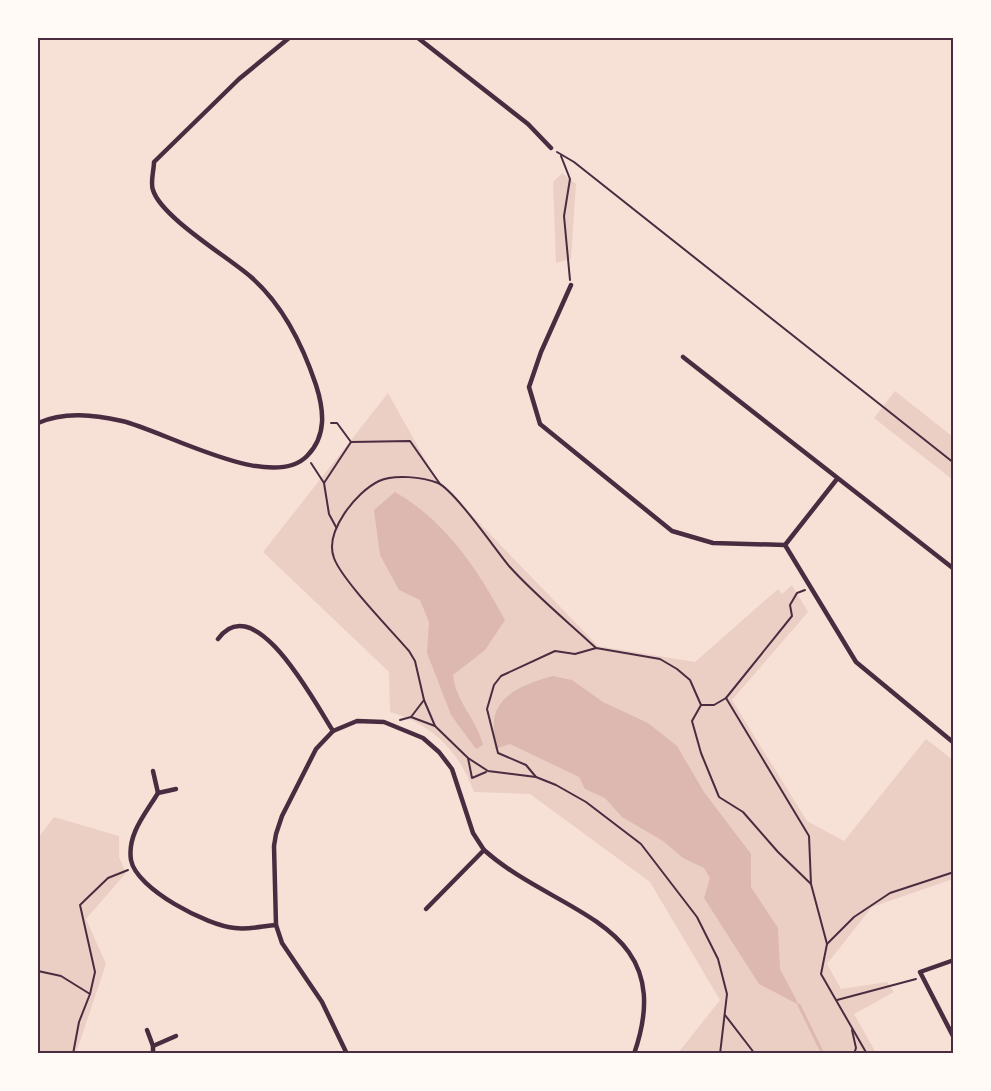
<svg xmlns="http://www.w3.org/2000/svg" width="991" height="1091" font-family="'Exo 2',sans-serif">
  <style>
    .green { fill: #ebcfc5 }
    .water { fill: #dcb8b0 }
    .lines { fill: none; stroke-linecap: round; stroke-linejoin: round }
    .stream { stroke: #dcb8b0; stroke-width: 3 }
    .path { stroke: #4a2c40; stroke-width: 2 }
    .minor { stroke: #4a2c40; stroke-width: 4.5 }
    .neatline { fill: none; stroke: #4a2c40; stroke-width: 2 }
  </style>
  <rect width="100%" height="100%" fill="#f7e1d7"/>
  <g class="green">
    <path d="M 562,173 L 576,184 L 571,259 L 556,263 L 553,182 Z"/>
    <path d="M 895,391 L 953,437 L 953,480 L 874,418 Z"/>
    <path d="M 388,393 L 435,477 L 598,646 L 695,662 L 778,589 L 782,594 L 792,585 L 808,612 L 732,700 L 807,821 L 844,841 L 926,739 L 953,760 L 953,879 L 872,907 L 827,964 L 841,989 L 887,982 L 894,992 L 854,1014 L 876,1053 L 678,1053 L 720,1000 L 650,882 L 530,794 L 474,792 C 459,751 432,724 390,712 L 389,672 L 263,552 Z"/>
    <path d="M 54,817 L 119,836 L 119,857 L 126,873 L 86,919 L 106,964 L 76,1053 L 38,1053 L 38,838 Z"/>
  </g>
  <g class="water">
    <path d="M 395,492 C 446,521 478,570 505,620 L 485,650 L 453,675 C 456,703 477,719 483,745 L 476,749 L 451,715 L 427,653 L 429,622 L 420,600 L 399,590 L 380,555 L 374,510 Z"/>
    <path d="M 553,676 L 572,680 L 603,702 L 648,723 L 677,746 L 704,792 L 751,854 L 751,887 L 778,928 L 780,969 L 799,1005 L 759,984 L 704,898 L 710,878 L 704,868 L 683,858 L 663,841 L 622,817 L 605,798 L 585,789 L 579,777 L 510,744 L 495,749 C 495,739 492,724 495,715 C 503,690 532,682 553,676 Z"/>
  </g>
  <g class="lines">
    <path class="stream" d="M 799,1005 L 823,1054"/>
    <g class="path">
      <path d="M 557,152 L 574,162 L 954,463"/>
      <path d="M 561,156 L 570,179 L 564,216 L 570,280"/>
      <path d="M 331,423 L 337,423 L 351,442"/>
      <path d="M 311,463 L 324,483"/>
      <path d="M 336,527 L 329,514 L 324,483 L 351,442 L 410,441 L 440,484"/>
      <path d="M 726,698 L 792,616 L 790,605 L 797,593 L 805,590"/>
      <path d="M 701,705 L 714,705 L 726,698 L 809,836 L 811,884"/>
      <path d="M 411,717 L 435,726 L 468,758 L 488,771 L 536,777 L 556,785 L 586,802 L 641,844 L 697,917 L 718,959 L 727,994 L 720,1054"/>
      <path d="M 400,720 L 411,717 L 424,700"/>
      <path d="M 435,726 L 424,700 L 415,661 L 409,651 C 391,630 342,580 334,558 C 324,532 356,492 379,481 C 394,474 423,477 438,483 C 455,491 495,549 509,566 C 535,595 567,621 596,648"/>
      <path d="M 468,758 L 472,778 L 486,772"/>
      <path d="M 536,777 L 526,765 L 498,753 L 487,709 L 494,685 L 501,676 L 555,651 L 575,654 L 596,648 L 660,659 L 677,669 L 690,680 L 701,705 L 692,721 L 701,753 L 719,797 L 743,812 L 778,852 L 811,884 L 827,944 L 821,974 L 867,1054"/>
      <path d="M 827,944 L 854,917 L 890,893 L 954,872"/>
      <path d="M 38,971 L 61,976 L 90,994 L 95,972 L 80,905 L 108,878 L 128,870"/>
      <path d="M 837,1000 L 916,979"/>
      <path d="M 725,1015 L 755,1054"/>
      <path d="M 852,1030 L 856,1048 L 854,1054"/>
      <path d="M 73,1054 L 79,1022 L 90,994"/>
    </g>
    <g class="minor">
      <path d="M 418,38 L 528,124 L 551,148"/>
      <path d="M 571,285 L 541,352 L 529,387 L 540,424 L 672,531 L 713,543 L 785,545"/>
      <path d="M 683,357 L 954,569"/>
      <path d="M 38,423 C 65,411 94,415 122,421 C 165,431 271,493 307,456 C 327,436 324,410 316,385 C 303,346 282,304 251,277 C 228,257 161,217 153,190 C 150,183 154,170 154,162 L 239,79 L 289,38"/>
      <path d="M 837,479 L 785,545 L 856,662 L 954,743"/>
      <path d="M 218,639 C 255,587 316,705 333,731"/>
      <path d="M 153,771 L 158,793 L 176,789"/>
      <path d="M 158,793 C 146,813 127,834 131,860 C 136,889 208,926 235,928 C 248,930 263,926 276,925"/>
      <path d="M 426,909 L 484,850"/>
      <path d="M 954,960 L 920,972 L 954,1038"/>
      <path d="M 147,1030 L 153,1046 L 153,1054"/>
      <path d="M 153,1046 L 176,1036"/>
      <path d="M 347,1054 L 322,1002 L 282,943 L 276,925 L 274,846 L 276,834 L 282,816 L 316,749 L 333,731 L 357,721 L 384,722 L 423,738 L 439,752 L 452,769 L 473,833 L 484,850 C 558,916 680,922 634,1054"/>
    </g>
  </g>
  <rect width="991" height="1091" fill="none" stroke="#fffaf5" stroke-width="78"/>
  <rect x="39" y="39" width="913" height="1013" class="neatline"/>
</svg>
